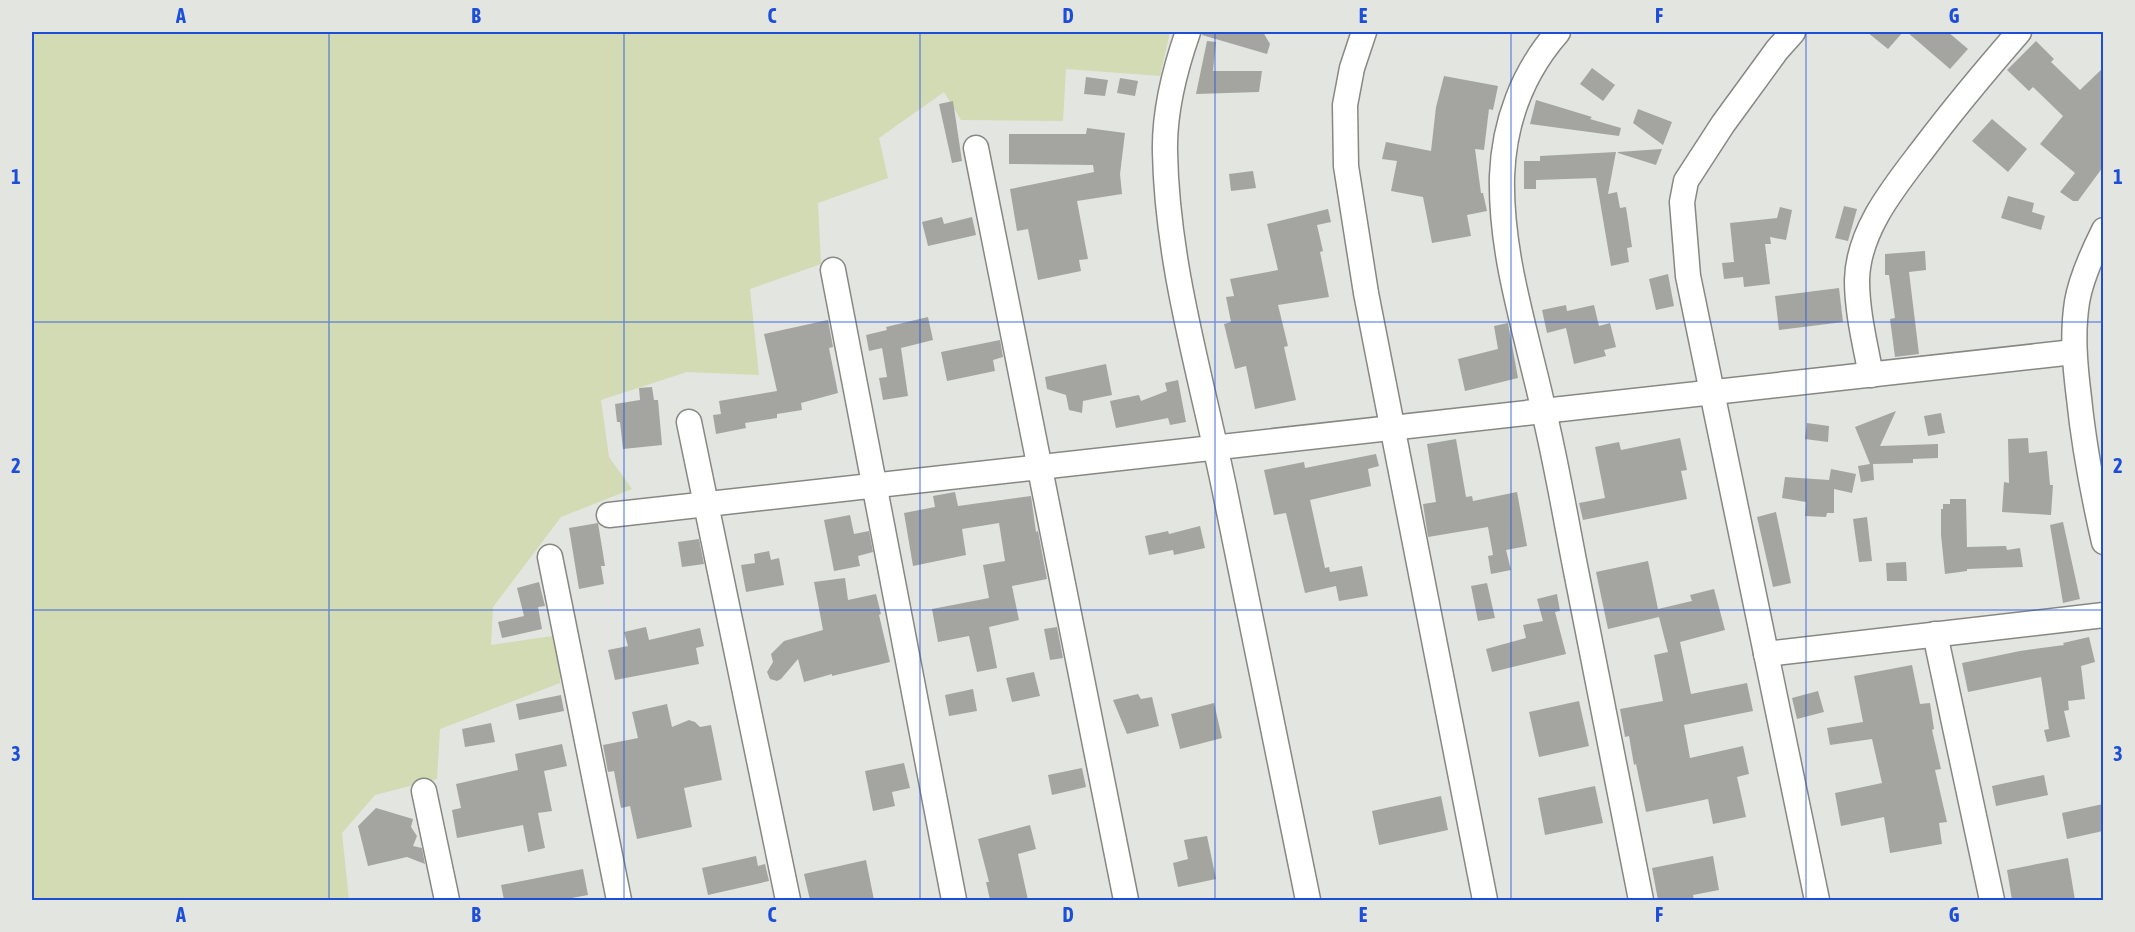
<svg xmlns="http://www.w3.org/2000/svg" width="2135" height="932" font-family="'Asap Condensed',sans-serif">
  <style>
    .green { fill: #d2dbb3 }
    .building { fill: #a4a5a1 }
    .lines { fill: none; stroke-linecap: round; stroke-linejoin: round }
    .minor-casing { stroke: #878883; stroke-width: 27 }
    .minor { stroke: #fff; stroke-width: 24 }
    .grid { fill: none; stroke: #1d4ed8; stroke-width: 1.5; stroke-opacity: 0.55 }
    .neatline { fill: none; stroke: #1d4ed8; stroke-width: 2 }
    .grid-label { font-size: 20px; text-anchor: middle; font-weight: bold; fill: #1d4ed8 }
  </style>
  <rect width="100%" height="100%" fill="#e3e5e0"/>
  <path class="green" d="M 32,32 L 1170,32 L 1160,76 L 1066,69 L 1063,121 L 961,120 L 944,92 L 879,138 L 888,178 L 818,203 L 821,264 L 750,289 L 759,375 L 687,372 L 601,400 L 609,457 L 632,489 L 561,517 L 493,607 L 491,645 L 559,635 L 560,683 L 440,729 L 437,779 L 375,795 L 342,833 L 349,900 L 32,900 Z"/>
  <g class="building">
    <path d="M 1203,32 L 1263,32 L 1270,44 L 1267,54 L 1202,35 Z"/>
    <path d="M 1867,32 L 1903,32 L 1888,49 Z"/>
    <path d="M 1907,32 L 1948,32 L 1968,49 L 1950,69 Z"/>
    <path d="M 1207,41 L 1216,42 L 1213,71 L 1262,71 L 1259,92 L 1196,94 Z"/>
    <path d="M 2036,41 L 2054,59 L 2051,62 L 2080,90 L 2103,68 L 2103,167 L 2078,201 L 2073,201 L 2060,192 L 2075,173 L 2040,144 L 2063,116 L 2033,87 L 2029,91 L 2007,70 Z"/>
    <path d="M 1592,68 L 1615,85 L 1603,101 L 1580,84 Z"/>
    <path d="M 1444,76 L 1498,86 L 1493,110 L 1489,109 L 1484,150 L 1475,149 L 1481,193 L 1483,193 L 1487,211 L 1467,215 L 1471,236 L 1432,243 L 1423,197 L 1391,191 L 1397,161 L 1382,159 L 1386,142 L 1431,151 L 1436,107 Z"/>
    <path d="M 1086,77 L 1108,80 L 1105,96 L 1084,94 Z"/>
    <path d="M 1120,78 L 1138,81 L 1135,96 L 1117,93 Z"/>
    <path d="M 1536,100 L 1592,117 L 1590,119 L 1621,128 L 1619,136 L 1530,124 Z"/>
    <path d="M 953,101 L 962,161 L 952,163 L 939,104 Z"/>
    <path d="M 1638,109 L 1672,122 L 1663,145 L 1633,123 Z"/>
    <path d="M 1992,119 L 2027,149 L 2008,172 L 1972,141 Z"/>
    <path d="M 1087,128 L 1125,133 L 1120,174 L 1122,194 L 1077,201 L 1088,259 L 1079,260 L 1081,271 L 1038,280 L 1028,229 L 1017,231 L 1010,189 L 1094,172 L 1093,165 L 1009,164 L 1009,134 L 1086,134 Z"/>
    <path d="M 1662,149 L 1656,165 L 1618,153 L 1618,152 Z"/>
    <path d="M 1616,152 L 1608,194 L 1617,192 L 1620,208 L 1626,207 L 1632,247 L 1627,248 L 1629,262 L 1611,266 L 1596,178 L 1536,180 L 1536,189 L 1524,189 L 1524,161 L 1540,161 L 1540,156 Z"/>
    <path d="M 1253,171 L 1256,188 L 1231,191 L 1229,174 Z"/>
    <path d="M 2008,196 L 2034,203 L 2032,212 L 2045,216 L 2041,230 L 2001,218 Z"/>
    <path d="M 1844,206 L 1857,209 L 1848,241 L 1835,238 Z"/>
    <path d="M 1780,207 L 1792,210 L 1786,240 L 1770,237 L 1771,244 L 1765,244 L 1770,284 L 1744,287 L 1743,277 L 1724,279 L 1722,263 L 1734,262 L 1730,223 L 1777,218 Z"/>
    <path d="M 1328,209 L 1331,222 L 1317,225 L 1323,251 L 1320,252 L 1329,297 L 1278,305 L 1288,346 L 1284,347 L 1296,400 L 1255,409 L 1246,366 L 1235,369 L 1224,324 L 1231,322 L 1226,297 L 1234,296 L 1230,279 L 1278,270 L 1267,224 Z"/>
    <path d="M 942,217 L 944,224 L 972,217 L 976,235 L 928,246 L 922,222 Z"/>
    <path d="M 1925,251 L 1926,270 L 1909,272 L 1919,354 L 1895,357 L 1890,319 L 1895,318 L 1889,275 L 1885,275 L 1885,254 Z"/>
    <path d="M 1668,274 L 1674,306 L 1656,310 L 1649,279 Z"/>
    <path d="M 1839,288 L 1843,322 L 1779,330 L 1775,296 Z"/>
    <path d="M 1566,305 L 1567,311 L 1594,305 L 1599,326 L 1610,323 L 1616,347 L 1604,350 L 1606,356 L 1574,364 L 1566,328 L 1547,333 L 1542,310 Z"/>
    <path d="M 928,317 L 933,340 L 901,348 L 908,396 L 883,400 L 879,378 L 887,377 L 882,348 L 869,351 L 866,335 L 887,330 L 886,327 Z"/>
    <path d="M 828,320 L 833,347 L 829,348 L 838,393 L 801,403 L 802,410 L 777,414 L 777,418 L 745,423 L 746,428 L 716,434 L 713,415 L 721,414 L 719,401 L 777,391 L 764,334 Z"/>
    <path d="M 1508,323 L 1518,378 L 1465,391 L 1458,359 L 1498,349 L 1494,326 Z"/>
    <path d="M 1000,340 L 1003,357 L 993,360 L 995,371 L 947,381 L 941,352 Z"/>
    <path d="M 1106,364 L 1112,395 L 1083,401 L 1082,413 L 1069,410 L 1066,395 L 1047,389 L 1045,377 Z"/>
    <path d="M 1178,380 L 1186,422 L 1170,425 L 1168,418 L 1116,428 L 1110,401 L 1139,395 L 1141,401 L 1167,391 L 1165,383 Z"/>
    <path d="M 652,387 L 654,400 L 658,400 L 662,445 L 623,449 L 620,422 L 617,422 L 615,404 L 640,400 L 639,388 Z"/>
    <path d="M 1896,411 L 1880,446 L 1938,444 L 1938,458 L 1913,459 L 1913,463 L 1873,464 L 1874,480 L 1861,482 L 1858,466 L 1870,464 L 1855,427 Z"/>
    <path d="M 1941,413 L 1945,433 L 1928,436 L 1924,416 Z"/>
    <path d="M 1807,423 L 1829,426 L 1828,442 L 1805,439 Z"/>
    <path d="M 1680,438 L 1687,470 L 1681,471 L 1687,499 L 1583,520 L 1579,503 L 1605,498 L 1595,447 L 1619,442 L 1621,450 Z"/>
    <path d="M 2028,438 L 2029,453 L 2047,451 L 2050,485 L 2053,485 L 2051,515 L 2002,512 L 2004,482 L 2009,483 L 2008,439 Z"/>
    <path d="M 1456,439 L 1466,497 L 1472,496 L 1473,501 L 1517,492 L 1527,546 L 1506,550 L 1511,570 L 1491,574 L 1488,556 L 1493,555 L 1488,527 L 1428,537 L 1423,504 L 1436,502 L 1427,444 Z"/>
    <path d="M 1376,454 L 1379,466 L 1368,469 L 1371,486 L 1310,500 L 1325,568 L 1329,567 L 1330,572 L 1362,566 L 1368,596 L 1339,601 L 1336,586 L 1305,593 L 1286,513 L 1274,515 L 1264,470 L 1304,462 L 1305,468 Z"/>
    <path d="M 1831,469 L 1856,474 L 1852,493 L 1834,489 L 1834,513 L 1827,513 L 1826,517 L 1805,516 L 1806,502 L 1782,498 L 1785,477 L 1829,480 Z"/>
    <path d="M 955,492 L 958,506 L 1031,496 L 1036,532 L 1038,531 L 1047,579 L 1012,586 L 1019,620 L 989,627 L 997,668 L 977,672 L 969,636 L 938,642 L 932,609 L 989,598 L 983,565 L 1005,561 L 999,523 L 962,529 L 966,555 L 913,566 L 904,513 L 935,507 L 933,496 Z"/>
    <path d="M 1950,499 L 1966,499 L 1967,547 L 2006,546 L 2007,550 L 2020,548 L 2023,567 L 1967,569 L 1967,571 L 1945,574 L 1941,535 L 1941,509 L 1943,509 L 1943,504 L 1950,504 Z"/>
    <path d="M 1776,512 L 1791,583 L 1773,587 L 1757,517 Z"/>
    <path d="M 850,515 L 854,534 L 869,531 L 873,552 L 858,556 L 860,566 L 834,571 L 824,520 Z"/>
    <path d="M 1867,517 L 1872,561 L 1859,562 L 1853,519 Z"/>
    <path d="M 2063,522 L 2080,599 L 2063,603 L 2050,525 Z"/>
    <path d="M 598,523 L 605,566 L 601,566 L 604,584 L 579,589 L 569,528 Z"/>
    <path d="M 1200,526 L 1205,548 L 1174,555 L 1173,550 L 1149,555 L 1145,536 L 1168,531 L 1169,534 Z"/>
    <path d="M 699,539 L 704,564 L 682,567 L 678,542 Z"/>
    <path d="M 769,551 L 771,560 L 779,558 L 784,585 L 746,592 L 741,565 L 755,563 L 754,554 Z"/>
    <path d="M 1648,561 L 1658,609 L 1692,601 L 1690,595 L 1714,589 L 1725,630 L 1680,642 L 1691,694 L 1747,683 L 1753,711 L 1684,725 L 1690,758 L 1743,746 L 1749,774 L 1737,777 L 1746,817 L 1713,824 L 1708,799 L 1646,812 L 1636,764 L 1634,765 L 1629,736 L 1625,737 L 1620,709 L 1663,701 L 1654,655 L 1668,652 L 1659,617 L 1608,629 L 1596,572 Z"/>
    <path d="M 1906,562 L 1907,581 L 1887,581 L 1886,563 Z"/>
    <path d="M 845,578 L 848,600 L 876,594 L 881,614 L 879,615 L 890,662 L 832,676 L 832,674 L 804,682 L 798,659 L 781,679 L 777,681 L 770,679 L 767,672 L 773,662 L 771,654 L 784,641 L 823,630 L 814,582 Z"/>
    <path d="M 539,582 L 545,606 L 538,607 L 542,629 L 502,638 L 498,622 L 524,616 L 517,588 Z"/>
    <path d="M 1487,583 L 1495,618 L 1478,621 L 1471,586 Z"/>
    <path d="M 1557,594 L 1560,611 L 1555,612 L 1566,654 L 1492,672 L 1486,649 L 1526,638 L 1523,625 L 1543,621 L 1537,599 Z"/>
    <path d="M 646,627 L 649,640 L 700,628 L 704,646 L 696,648 L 699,664 L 615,680 L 608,650 L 628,646 L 624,632 Z"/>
    <path d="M 1057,627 L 1063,658 L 1050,660 L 1044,629 Z"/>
    <path d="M 2089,637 L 2095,662 L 2081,666 L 2085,699 L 2068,701 L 2069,710 L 2064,711 L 2070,737 L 2047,742 L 2044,730 L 2049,729 L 2041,677 L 1968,692 L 1962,663 L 2020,651 L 2064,645 L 2063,643 Z"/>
    <path d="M 1912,665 L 1920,704 L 1930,703 L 1934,729 L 1932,730 L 1941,769 L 1935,770 L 1947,822 L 1939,823 L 1942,844 L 1890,853 L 1884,817 L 1841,826 L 1835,793 L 1882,783 L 1872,739 L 1830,745 L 1827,728 L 1863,722 L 1854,676 Z"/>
    <path d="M 1034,672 L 1040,696 L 1012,702 L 1006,678 Z"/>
    <path d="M 973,689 L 977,711 L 949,716 L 945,695 Z"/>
    <path d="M 1818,691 L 1824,712 L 1797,719 L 1792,698 Z"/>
    <path d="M 1138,694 L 1141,699 L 1152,697 L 1159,726 L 1127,734 L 1113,700 Z"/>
    <path d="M 561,695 L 564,711 L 519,720 L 516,704 Z"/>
    <path d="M 1579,701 L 1589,746 L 1539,757 L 1529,712 Z"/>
    <path d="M 1214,703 L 1222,738 L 1180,749 L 1171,714 Z"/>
    <path d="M 667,704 L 672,727 L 689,720 L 695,722 L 700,727 L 711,725 L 722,780 L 684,788 L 692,827 L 637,839 L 630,806 L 621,808 L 614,771 L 608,772 L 603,745 L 638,738 L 632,712 Z"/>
    <path d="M 491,723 L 495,742 L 465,747 L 462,729 Z"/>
    <path d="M 562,744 L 567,766 L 544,771 L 552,811 L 538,813 L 545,848 L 528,852 L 523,825 L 457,838 L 452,810 L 461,808 L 456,784 L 518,770 L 515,754 Z"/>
    <path d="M 904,763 L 910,788 L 892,792 L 895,806 L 873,811 L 865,771 Z"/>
    <path d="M 1082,768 L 1086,787 L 1052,795 L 1048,775 Z"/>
    <path d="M 2044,775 L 2048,795 L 1996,806 L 1992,786 Z"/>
    <path d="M 1595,786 L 1603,823 L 1545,835 L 1538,798 Z"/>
    <path d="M 1441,796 L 1448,830 L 1379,845 L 1372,811 Z"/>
    <path d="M 2103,804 L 2103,831 L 2067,839 L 2062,813 Z"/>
    <path d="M 376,808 L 413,819 L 411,827 L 417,836 L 413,846 L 422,848 L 425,864 L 407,857 L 368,866 L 358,826 Z"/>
    <path d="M 1030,825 L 1036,849 L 1018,854 L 1028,900 L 990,900 L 986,882 L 989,882 L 978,839 Z"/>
    <path d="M 1207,836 L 1216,879 L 1178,887 L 1173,863 L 1188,859 L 1184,840 Z"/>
    <path d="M 756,856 L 758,866 L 765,864 L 769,881 L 708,895 L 702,868 Z"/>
    <path d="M 1713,856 L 1719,890 L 1693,895 L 1694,900 L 1658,900 L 1652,868 Z"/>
    <path d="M 2068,858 L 2075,900 L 2012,900 L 2007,870 Z"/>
    <path d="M 866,860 L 874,900 L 810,900 L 804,874 Z"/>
    <path d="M 583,869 L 588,895 L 561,900 L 504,900 L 501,885 Z"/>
  </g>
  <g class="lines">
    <g class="minor-casing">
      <g id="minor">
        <path d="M 1188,32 C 1175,69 1164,111 1165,152 C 1167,265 1201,376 1224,487 C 1252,625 1280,763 1308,900"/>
        <path d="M 1364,32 L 1352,68 L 1345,105 L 1346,166 L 1366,293 L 1485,900"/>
        <path d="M 1558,32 C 1523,72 1504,122 1502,176 C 1500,256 1527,334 1544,412 C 1557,466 1566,521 1577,576 C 1598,684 1620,792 1641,900"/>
        <path d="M 1793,32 L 1777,50 L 1723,124 L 1686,181 L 1682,202 L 1688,276 L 1817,900"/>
        <path d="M 976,148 L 1126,900"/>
        <path d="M 2104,230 C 2093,252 2081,278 2077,302 C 2072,334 2075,366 2079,398 C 2084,447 2093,494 2104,542"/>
        <path d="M 833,270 L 954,900"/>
        <path d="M 1871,375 C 1865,344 1857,312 1857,280 C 1858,230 1895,186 1924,148 C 1954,108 1986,70 2019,32"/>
        <path d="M 689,422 L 788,900"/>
        <path d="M 609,515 L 2074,352"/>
        <path d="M 550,557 L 619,900"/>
        <path d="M 1935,634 L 1992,900"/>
        <path d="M 1766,654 L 2104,615"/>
        <path d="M 424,791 L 447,900"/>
      </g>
    </g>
    <use href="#minor" class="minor"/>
  </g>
  <path class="grid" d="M 329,32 L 329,900M 624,32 L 624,900M 920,32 L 920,900M 1215,32 L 1215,900M 1511,32 L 1511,900M 1806,32 L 1806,900M 32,322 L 2104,322M 32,610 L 2104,610"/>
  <rect width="2135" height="932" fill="none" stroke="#e3e5e0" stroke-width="66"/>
  <rect x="33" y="33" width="2069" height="866" class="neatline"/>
  <g class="grid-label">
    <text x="181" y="23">A</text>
    <text x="476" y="23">B</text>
    <text x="772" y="23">C</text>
    <text x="1068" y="23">D</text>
    <text x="1363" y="23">E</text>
    <text x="1659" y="23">F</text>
    <text x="1954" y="23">G</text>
    <text x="16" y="184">1</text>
    <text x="2118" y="184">1</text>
    <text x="16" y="473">2</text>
    <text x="2118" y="473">2</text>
    <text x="16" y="761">3</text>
    <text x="2118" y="761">3</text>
    <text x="181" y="922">A</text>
    <text x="476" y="922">B</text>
    <text x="772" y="922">C</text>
    <text x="1068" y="922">D</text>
    <text x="1363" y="922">E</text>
    <text x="1659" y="922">F</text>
    <text x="1954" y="922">G</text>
  </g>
</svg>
